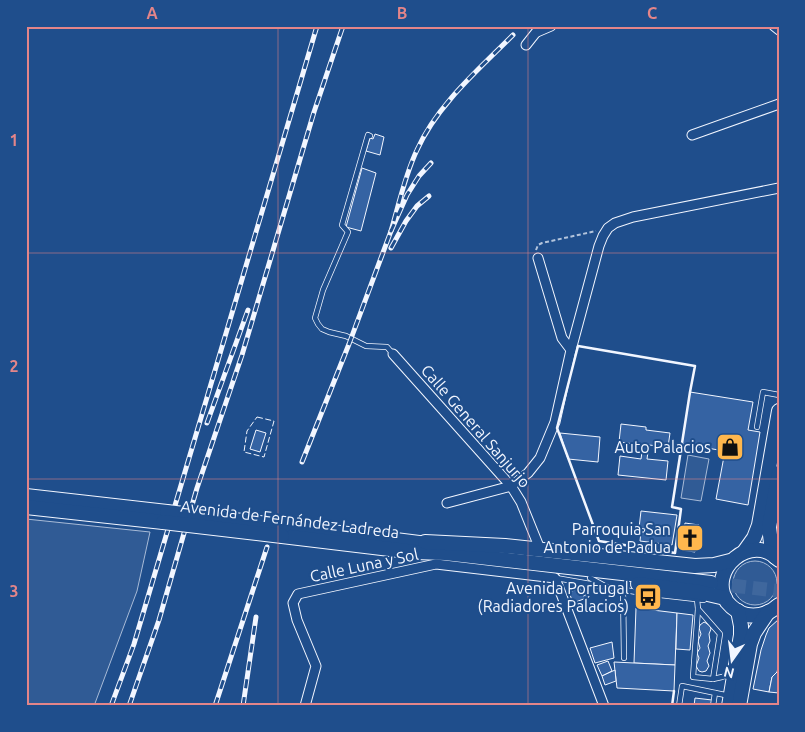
<svg xmlns="http://www.w3.org/2000/svg" width="805" height="732" font-family="Ubuntu,sans-serif">
  <style>
    .built { fill: #305b95; stroke: #a8bbd7 }
    .building { fill: #3563a3; stroke: #f2f6ff }
    .lines { fill: none; stroke-linecap: round; stroke-linejoin: round }
    .trunk-tunnel { stroke: #3f679d; stroke-width: 14; stroke-dasharray: 14 7; stroke-linecap: butt }
    .service-casing { stroke: #f2f6ff; stroke-width: 6 }
    .minor-casing { stroke: #f2f6ff; stroke-width: 11 }
    .primary-casing { stroke: #f2f6ff; stroke-width: 16 }
    .trunk-casing { stroke: #f2f6ff; stroke-width: 16 }
    .path { stroke: #b3c4dc; stroke-width: 2; stroke-dasharray: 4 2.5; stroke-linecap: butt }
    .service { stroke: #1f4e8c; stroke-width: 4.5 }
    .minor { stroke: #1f4e8c; stroke-width: 9 }
    .primary { stroke: #1f4e8c; stroke-width: 14 }
    .trunk { stroke: #1f4e8c; stroke-width: 14 }
    .rail-casing { stroke: #f2f6ff; stroke-width: 5 }
    .rail { stroke: #1f4e8c; stroke-width: 3; stroke-dasharray: 9; stroke-linecap: butt }
    .trunk-bridge-casing { stroke: #f2f6ff; stroke-width: 16; stroke-linecap: butt }
    .trunk-bridge { stroke: #1f4e8c; stroke-width: 14 }
    .fence { stroke: #f2f6ff; stroke-width: 1; stroke-dasharray: 6 2.5; stroke-linecap: butt }
    .wall { stroke: #f2f6ff; stroke-width: 2.5 }
    .grid { fill: none; stroke: #e38589; stroke-width: 1; stroke-opacity: 0.55 }
    .labels { text-anchor: middle; dominant-baseline: central; stroke-width: 4; stroke-linejoin: round; paint-order: stroke }
    .street-label { font-size: 16px; fill: #f2f6ff; stroke: #1f4e8c }
    .poi-label { font-size: 16px; fill: #f2f6ff; stroke: #1f4e8c; text-anchor: end }
    .neatline { fill: none; stroke: #e38589; stroke-width: 2 }
    .grid-label { font-size: 16px; text-anchor: middle; font-weight: bold; fill: #e38589 }
  </style>
  <rect width="100%" height="100%" fill="#1f4e8c"/>
  <g class="built">
    <path d="M 688,455 L 709,459 L 701,501 L 681,498 Z"/>
    <path d="M 26,519 L 150,532 L 137,591 L 94,706 L 26,706 Z"/>
    <circle cx="755" cy="583" r="22"/>
  </g>
  <g class="building">
    <path d="M 375,134 L 384,137 L 380,155 L 366,151 L 370,138 L 373,139 Z"/>
    <path d="M 362,168 L 376,173 L 361,231 L 346,227 Z"/>
    <path d="M 690,392 L 753,402 L 748,430 L 760,432 L 748,505 L 716,499 L 725,451 L 682,444 Z"/>
    <path d="M 621,424 L 646,427 L 646,430 L 670,433 L 668,447 L 649,445 L 647,459 L 668,461 L 666,480 L 618,475 L 620,456 L 641,459 L 643,445 L 619,442 Z"/>
    <path d="M 256,430 L 266,433 L 260,452 L 250,449 Z"/>
    <path d="M 560,433 L 600,437 L 598,462 L 568,459 Z"/>
    <path d="M 641,511 L 677,515 L 672,545 L 640,541 L 641,532 L 644,532 L 645,529 L 639,528 Z"/>
    <path d="M 685,523 L 699,525 L 695,552 L 681,550 Z"/>
    <path d="M 580,588 L 583,596 L 588,594 L 589,597 L 573,603 L 569,592 Z"/>
    <path d="M 636,608 L 677,613 L 675,665 L 634,663 Z"/>
    <path d="M 677,613 L 693,615 L 690,650 L 676,649 Z"/>
    <path d="M 779,619 L 779,664 L 777,672 L 772,677 L 769,692 L 753,689 L 761,650 L 766,635 L 769,628 Z"/>
    <path d="M 704,622 L 706,623 L 710,626 L 711,629 L 709,634 L 710,641 L 708,646 L 710,653 L 707,661 L 709,666 L 706,671 L 702,672 L 699,671 L 696,666 L 699,658 L 697,653 L 700,648 L 698,641 L 701,634 L 699,628 L 700,625 Z"/>
    <path d="M 612,642 L 614,658 L 595,663 L 590,648 Z"/>
    <path d="M 608,661 L 612,671 L 602,676 L 597,665 Z"/>
    <path d="M 614,662 L 675,665 L 674,691 L 617,688 Z"/>
    <path d="M 615,670 L 616,681 L 605,685 L 602,676 Z"/>
    <path d="M 777,672 L 779,673 L 779,693 L 769,692 L 772,677 Z"/>
    <path d="M 695,698 L 712,700 L 711,706 L 694,706 Z"/>
  </g>
  <g class="lines">
    <path class="trunk-tunnel" d="M 711,583 L 779,591"/>
    <g class="service-casing">
      <g id="service">
        <path d="M 370,136 L 368,135 L 342,225 L 348,232 L 323,290 L 315,318 L 318,324 L 322,329 L 329,332 L 346,336 L 366,346 L 387,347 L 393,354"/>
        <path d="M 757,427 L 763,392 L 779,395"/>
        <path d="M 556,578 L 642,593 L 704,600"/>
        <path d="M 590,578 L 603,585"/>
        <path d="M 623,589 L 624,658"/>
        <path d="M 697,599 L 698,609 L 720,634 L 713,679 L 722,677 L 731,674"/>
        <path d="M 698,609 L 693,677 L 713,679"/>
        <path d="M 679,706 L 682,686 L 730,696"/>
        <path d="M 713,706 L 715,693"/>
      </g>
    </g>
    <g class="minor-casing">
      <g id="minor">
        <path d="M 774,26 L 779,30"/>
        <path d="M 537,32 L 551,26"/>
        <path d="M 526,45 L 541,26"/>
        <path d="M 692,135 L 779,104"/>
        <path d="M 538,258 L 562,338 L 571,350"/>
        <path d="M 393,354 L 511,486 L 521,502 L 540,549"/>
        <path d="M 447,503 L 511,486 L 528,473 L 540,458 L 555,422 L 571,350 L 599,246 L 603,236 L 608,228 L 615,223 L 633,217 L 779,188"/>
        <path d="M 305,706 L 316,666 L 297,620 L 293,603 L 298,594 L 436,564 L 555,578 L 604,706"/>
      </g>
    </g>
    <g class="primary-casing">
      <g id="primary">
        <path d="M 744,552 L 754,538 L 759,525 L 779,411"/>
        <path d="M 775,557 L 771,543 L 769,527 L 779,473"/>
        <path d="M 779,560 C 752,531 706,570 727,602 C 732,608 739,613 747,615 C 759,617 770,613 779,605"/>
        <path d="M 729,706 L 741,635 L 741,626 L 738,611"/>
        <path d="M 739,706 L 750,644 L 754,633 L 768,612"/>
      </g>
    </g>
    <g class="trunk-casing">
      <g id="trunk">
        <path d="M 26,496 L 167,512"/>
        <path d="M 26,507 L 163,522"/>
        <path d="M 284,526 L 435,545"/>
        <path d="M 282,536 L 415,552 L 445,553 L 711,583"/>
        <path d="M 425,542 L 505,546 L 695,566 L 714,565 L 730,561"/>
        <path d="M 638,584 L 699,592 L 725,598"/>
        <path d="M 778,606 L 779,606"/>
      </g>
    </g>
    <path class="path" d="M 536,250 L 538,245 L 542,243 L 596,231"/>
    <use href="#service" class="service"/>
    <use href="#minor" class="minor"/>
    <use href="#primary" class="primary"/>
    <use href="#trunk" class="trunk"/>
    <g class="rail-casing">
      <g id="rail">
        <path d="M 431,163 L 419,176 L 407,195 L 391,231 C 399,204 405,175 417,150 C 437,105 479,69 513,35"/>
        <path d="M 391,248 L 406,221 L 417,206 L 429,196"/>
        <path d="M 207,423 L 248,310"/>
        <path d="M 302,462 L 349,344 L 391,231"/>
        <path d="M 111,706 L 134,644 L 317,26"/>
        <path d="M 129,706 L 159,620 L 197,488 L 242,355 L 314,112 L 343,26"/>
        <path d="M 215,706 L 267,547"/>
        <path d="M 243,706 L 256,617"/>
      </g>
    </g>
    <use href="#rail" class="rail"/>
    <g class="trunk-bridge-casing">
      <g id="trunk-bridge">
        <path d="M 167,512 L 284,526"/>
        <path d="M 163,522 L 282,536"/>
      </g>
    </g>
    <use href="#trunk-bridge" class="trunk-bridge"/>
    <path class="fence" d="M 257,417 L 274,421 L 264,457 L 244,452 L 247,431 Z"/>
    <g class="wall">
      <path d="M 578,346 L 695,366 L 690,392 L 672,507 L 681,509 L 675,553 L 599,541 L 557,428 Z"/>
      <path d="M 672,706 L 674,691"/>
    </g>
  </g>
  <path class="grid" d="M 278,26 L 278,706M 528,26 L 528,706M 26,253 L 779,253M 26,479 L 779,479"/>
  <defs>
    <g id="shop-square" transform="scale(1.4375)"><rect x="-9" y="-9" width="18" height="18" rx="4" fill="#ffb74d" stroke="#1f4e8c"/><path d="M-5-2.5h2.3a2.7 3.5 0 0 1 5.4 0H5L5.5 6h-11ZM-1.5-2.5h3a1.5 2.3 0 0 0-3 0Z" fill="#111"/></g>
    <g id="church-square" transform="scale(1.4375)"><rect x="-9" y="-9" width="18" height="18" rx="4" fill="#ffb74d" stroke="#1f4e8c"/><path d="M-1.2-6h2.4v3.5h3.3v2.4h-3.3V6h-2.4V-.1h-3.3v-2.4h3.3Z" fill="#111"/></g>
    <g id="bus-square" transform="scale(1.4375)"><rect x="-9" y="-9" width="18" height="18" rx="4" fill="#ffb74d" stroke="#1f4e8c"/><path d="M-5-6H5V4H4V6H2V4H-2V6H-4V4H-5ZM-3.5-4V0h7V-4ZM-3.5 1.2v1.5H-2V1.2ZM2 1.2v1.5H3.5V1.2Z" fill="#111"/></g>
  </defs>
  <g fill-rule="evenodd">
    <use href="#shop-square" x="730" y="447"/>
    <use href="#church-square" x="690" y="538"/>
    <use href="#bus-square" x="648" y="597"/>
  </g>
  <g class="labels">
    <g class="street-label">
      <text transform="translate(476 426) rotate(49)">Calle General Sanjurjo</text>
      <text transform="translate(290 519) rotate(7)">Avenida de Fernández Ladreda</text>
      <text transform="translate(364 565) rotate(-12)">Calle Luna y Sol</text>
    </g>
    <g class="poi-label">
      <text x="711" y="447">Auto Palacios</text>
      <text x="671" y="529">Parroquia San<tspan x="671" dy="18">Antonio de Padua</tspan></text>
      <text x="629" y="588">Avenida Portugal<tspan x="629" dy="18">(Radiadores Palacios)</tspan></text>
    </g>
  </g>
  <rect width="805" height="732" fill="none" stroke="#1f4e8c" stroke-width="55"/>
  <g transform="translate(732 660) rotate(194)" stroke="#1f4e8c" stroke-width="4" paint-order="stroke">
  <path d="M0-4L9 19L0 12L-9 19Z" fill="#f2f6ff"/>
  <text y="-8" font-size="14" font-weight="bold" text-anchor="middle" fill="#f2f6ff">N</text>
  </g>
  <rect x="28" y="28" width="750" height="676" class="neatline"/>
  <g class="grid-label">
    <text x="152" y="19">A</text>
    <text x="402" y="19">B</text>
    <text x="652" y="19">C</text>
    <text x="14" y="146">1</text>
    <text x="14" y="372">2</text>
    <text x="14" y="597">3</text>
  </g>
</svg>
